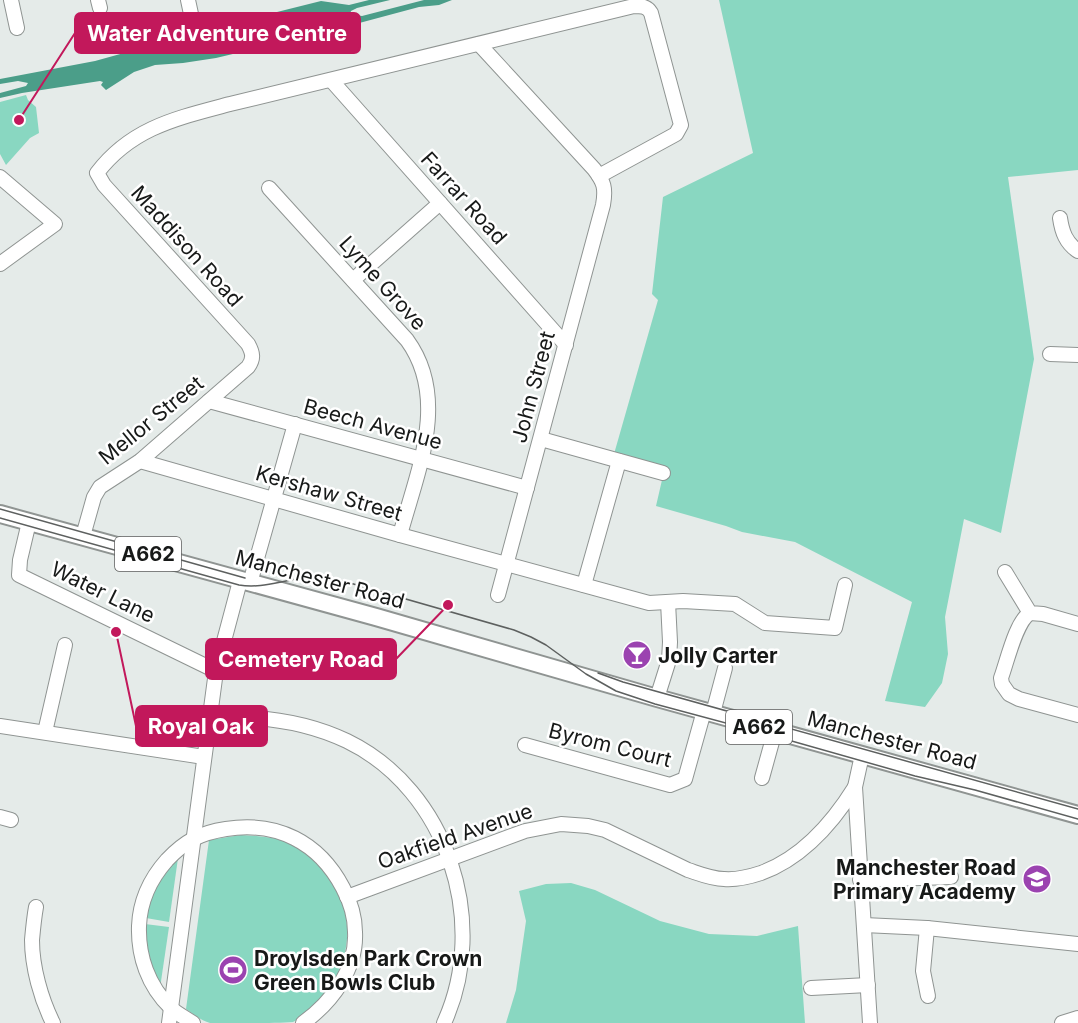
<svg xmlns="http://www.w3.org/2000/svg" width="1078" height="1023" font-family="Inter,sans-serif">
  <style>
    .green { fill: #89d7c1 }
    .water { fill: #4b9e89 }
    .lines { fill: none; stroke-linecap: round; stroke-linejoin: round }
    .minor-casing { stroke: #8f9492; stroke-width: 16 }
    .major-casing { stroke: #8f9492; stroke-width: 20 }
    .minor { stroke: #fff; stroke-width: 14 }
    .major { stroke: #fff; stroke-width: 16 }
    .tram { stroke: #5d605f; stroke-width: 1.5 }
    .labels { text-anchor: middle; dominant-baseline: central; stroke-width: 5; stroke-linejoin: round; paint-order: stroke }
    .shield { fill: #fff; stroke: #5d5e5d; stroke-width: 1.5 }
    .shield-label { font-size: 20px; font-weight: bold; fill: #171918 }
    .street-label { font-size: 21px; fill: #171918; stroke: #fff }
    .poi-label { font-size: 21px; font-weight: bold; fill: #171918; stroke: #fff; text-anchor: start }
    .leader { fill: none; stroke: #c2185b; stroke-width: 2 }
    .callout-dot { fill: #c2185b; stroke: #fff; stroke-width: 2 }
    .callout { fill: #c2185b; stroke: #c2185b; stroke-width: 2 }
    .callout-label { font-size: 22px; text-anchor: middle; font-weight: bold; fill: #fff }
  </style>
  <rect width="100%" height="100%" fill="#e5ebe9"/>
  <g class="green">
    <path d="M 719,0 L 1078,0 L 1078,170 L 1008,177 L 1034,359 L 1001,533 L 964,519 L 945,617 L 948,654 L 942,683 L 925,707 L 885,701 L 912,602 L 795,542 L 742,532 L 726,526 L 656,506 L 665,467 L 614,454 L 658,300 L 652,294 L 663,197 L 753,153 Z"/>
    <path d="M 26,95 L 28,100 L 36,107 L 39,133 L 30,138 L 6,165 L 0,154 L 0,102 Z"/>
    <path d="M 241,835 C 261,836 286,838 303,850 C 315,858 323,868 331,880 C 353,913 352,951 332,984 C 323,999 309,1015 293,1022 C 283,1023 262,1023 251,1023 C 240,1023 220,1023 210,1023 C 202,1021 193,1014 186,1009 L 209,840 Z"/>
    <path d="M 178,858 L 169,922 L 146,918 C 150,895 162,875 178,858 Z"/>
    <path d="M 571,883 L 595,890 L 660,921 L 709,934 L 757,936 L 798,926 L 805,1023 L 506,1023 L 516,990 L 526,921 L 519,891 L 546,884 Z"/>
    <path d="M 145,924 L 169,927 L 160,988 L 147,954 Z"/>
  </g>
  <path class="water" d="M 369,0 L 390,0 L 357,8 L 351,11 L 350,14 L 362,16 L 424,0 L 452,0 L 439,5 L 419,7 L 322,33 L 216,58 L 183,63 L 155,65 L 134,72 L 106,90 L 101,85 L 103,82 L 100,81 L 22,93 L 0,98 L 0,93 L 26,86 L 28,83 L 18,81 L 0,84 L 0,79 L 95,61 L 225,25 L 321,1 L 349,5 Z"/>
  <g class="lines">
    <g class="minor-casing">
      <g id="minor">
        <path d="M 11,0 L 17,28"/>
        <path d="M 98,0 L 100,8"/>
        <path d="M 188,0 L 191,14"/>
        <path d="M 479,44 L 594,169 C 604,182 606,188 603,205 L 498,595"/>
        <path d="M 331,80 L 566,345"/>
        <path d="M 0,177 L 55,224 L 0,264"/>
        <path d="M 269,188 L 407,340 C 450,399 417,472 400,535"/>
        <path d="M 1060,218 C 1062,232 1066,243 1078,251"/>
        <path d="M 353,280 L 440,203"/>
        <path d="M 1050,354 L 1078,355"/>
        <path d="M 209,401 L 527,488"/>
        <path d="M 541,439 L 663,473"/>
        <path d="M 140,461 L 400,535 L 649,603 L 683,601 L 735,604 L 765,623 L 835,628 L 845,585"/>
        <path d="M 29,522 L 20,560 L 19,575 L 216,671"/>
        <path d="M 83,536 L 94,497 L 100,487 L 140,461 L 248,367 C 254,359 253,353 248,344 L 104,185 L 97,173 C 132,127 178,118 230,104 L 634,6 C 641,6 647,6 651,13 L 681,125 L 676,134 L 599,176"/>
        <path d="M 1005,572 L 1030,613 L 1043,614 L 1078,624"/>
        <path d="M 250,583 L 295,424"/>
        <path d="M 584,585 L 619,461"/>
        <path d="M 1030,613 C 1016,621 1007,662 1001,678 L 1002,684 L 1009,694 L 1019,699 L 1078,715"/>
        <path d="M 657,698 L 669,660 L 670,642 L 668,602"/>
        <path d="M 713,713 L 725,668"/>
        <path d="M 209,718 C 257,715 303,720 347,741 C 448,790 490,923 444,1023"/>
        <path d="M 0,726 L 204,757"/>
        <path d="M 45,732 L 65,645"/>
        <path d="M 525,745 L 670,785 L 685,779 L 704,711"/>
        <path d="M 862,755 L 855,787 L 870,1023"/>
        <path d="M 762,778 L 775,731"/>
        <path d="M 0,817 L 11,820"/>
        <path d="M 860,880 L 951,877"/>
        <path d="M 347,897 L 525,831 L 561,824 L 588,826 L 605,830 L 688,870 C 700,874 712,879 724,879 C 737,880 749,877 761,873 C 802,858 832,824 855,787"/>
        <path d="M 36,907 C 34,918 33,929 32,940 C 32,967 41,999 53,1023"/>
        <path d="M 864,925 L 927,928 L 1078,944"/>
        <path d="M 927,928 L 923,971 L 928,996"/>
        <path d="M 811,988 L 868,985"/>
        <path d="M 169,1023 L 216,671 L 240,581"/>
        <path d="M 193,1023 C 186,1018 177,1014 171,1008 C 148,986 138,956 139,926 C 140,901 151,878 167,860 C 185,841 200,833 226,829 C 277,821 319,842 343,888 C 350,901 355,917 355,932 C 357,969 332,1002 303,1023"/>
        <path d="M 1062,1023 L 1078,1018"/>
      </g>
    </g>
    <g class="major-casing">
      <path id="major" d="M 0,514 L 376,617 L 657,698 L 1078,815"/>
    </g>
    <use href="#minor" class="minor"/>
    <use href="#major" class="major"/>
    <g class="tram">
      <path d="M 0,509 L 245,578"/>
      <path d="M 0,518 L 239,585 C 262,589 282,580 305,578 C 319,576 330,578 343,581 L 514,630 L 531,637 L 546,645 L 586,674 L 616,691 L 655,704 L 774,736 L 915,776 L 975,790 L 1078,819"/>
      <path d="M 598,673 L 623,682 L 1078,809"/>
    </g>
  </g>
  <defs>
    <g id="bar-disc" transform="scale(1.5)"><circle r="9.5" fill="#9b43b0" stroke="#fff"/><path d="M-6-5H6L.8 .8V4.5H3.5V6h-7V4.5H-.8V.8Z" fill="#fff"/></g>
    <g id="school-disc" transform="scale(1.5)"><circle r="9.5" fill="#9b43b0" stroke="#fff"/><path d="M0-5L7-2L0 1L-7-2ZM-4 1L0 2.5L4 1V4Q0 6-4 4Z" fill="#fff"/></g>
    <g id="stadium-disc" transform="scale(1.5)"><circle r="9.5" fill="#9b43b0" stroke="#fff"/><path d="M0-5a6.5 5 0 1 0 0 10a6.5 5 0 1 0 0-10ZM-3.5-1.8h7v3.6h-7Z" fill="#fff"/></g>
  </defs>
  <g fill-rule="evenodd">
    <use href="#bar-disc" x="637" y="655"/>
    <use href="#school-disc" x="1037" y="879"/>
    <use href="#stadium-disc" x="233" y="970"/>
  </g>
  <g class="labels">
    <g class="shield">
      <rect x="115" y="537" width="66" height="34" rx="4.5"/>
      <rect x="726" y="710" width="66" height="34" rx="4.5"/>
    </g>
    <g class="shield-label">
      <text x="148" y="554">A662</text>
      <text x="759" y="727">A662</text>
    </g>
    <g class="street-label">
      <text transform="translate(464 198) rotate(48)">Farrar Road</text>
      <text transform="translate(187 246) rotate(48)">Maddison Road</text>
      <text transform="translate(383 283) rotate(48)">Lyme Grove</text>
      <text transform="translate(533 387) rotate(-75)">John Street</text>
      <text transform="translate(151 420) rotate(-39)">Mellor Street</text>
      <text transform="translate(373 424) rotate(15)">Beech Avenue</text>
      <text transform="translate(329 493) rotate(16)">Kershaw Street</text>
      <text transform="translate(320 579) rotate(15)">Manchester Road</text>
      <text transform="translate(103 592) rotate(26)">Water Lane</text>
      <text transform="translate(892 740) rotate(15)">Manchester Road</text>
      <text transform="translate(610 745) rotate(14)">Byrom Court</text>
      <text transform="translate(455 836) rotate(-19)">Oakfield Avenue</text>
    </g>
    <g class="poi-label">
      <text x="658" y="655">Jolly Carter</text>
      <text x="1016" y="867" text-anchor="end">Manchester Road<tspan x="1016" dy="24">Primary Academy</tspan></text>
      <text x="254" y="958">Droylsden Park Crown<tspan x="254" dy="24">Green Bowls Club</tspan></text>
    </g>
  </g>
  <path class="leader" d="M19 120L75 33M448 605L396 659M116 632L136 726"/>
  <g class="callout-dot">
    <circle cx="19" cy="120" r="6"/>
    <circle cx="448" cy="605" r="6"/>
    <circle cx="116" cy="632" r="6"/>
  </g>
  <g class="callout">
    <rect x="75" y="13" width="285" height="40" rx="6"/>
    <rect x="206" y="639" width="190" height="40" rx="6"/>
    <rect x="136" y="706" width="131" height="40" rx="6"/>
  </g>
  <g class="callout-label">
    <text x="217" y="41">Water Adventure Centre</text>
    <text x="301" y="667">Cemetery Road</text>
    <text x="201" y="734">Royal Oak</text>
  </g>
</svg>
